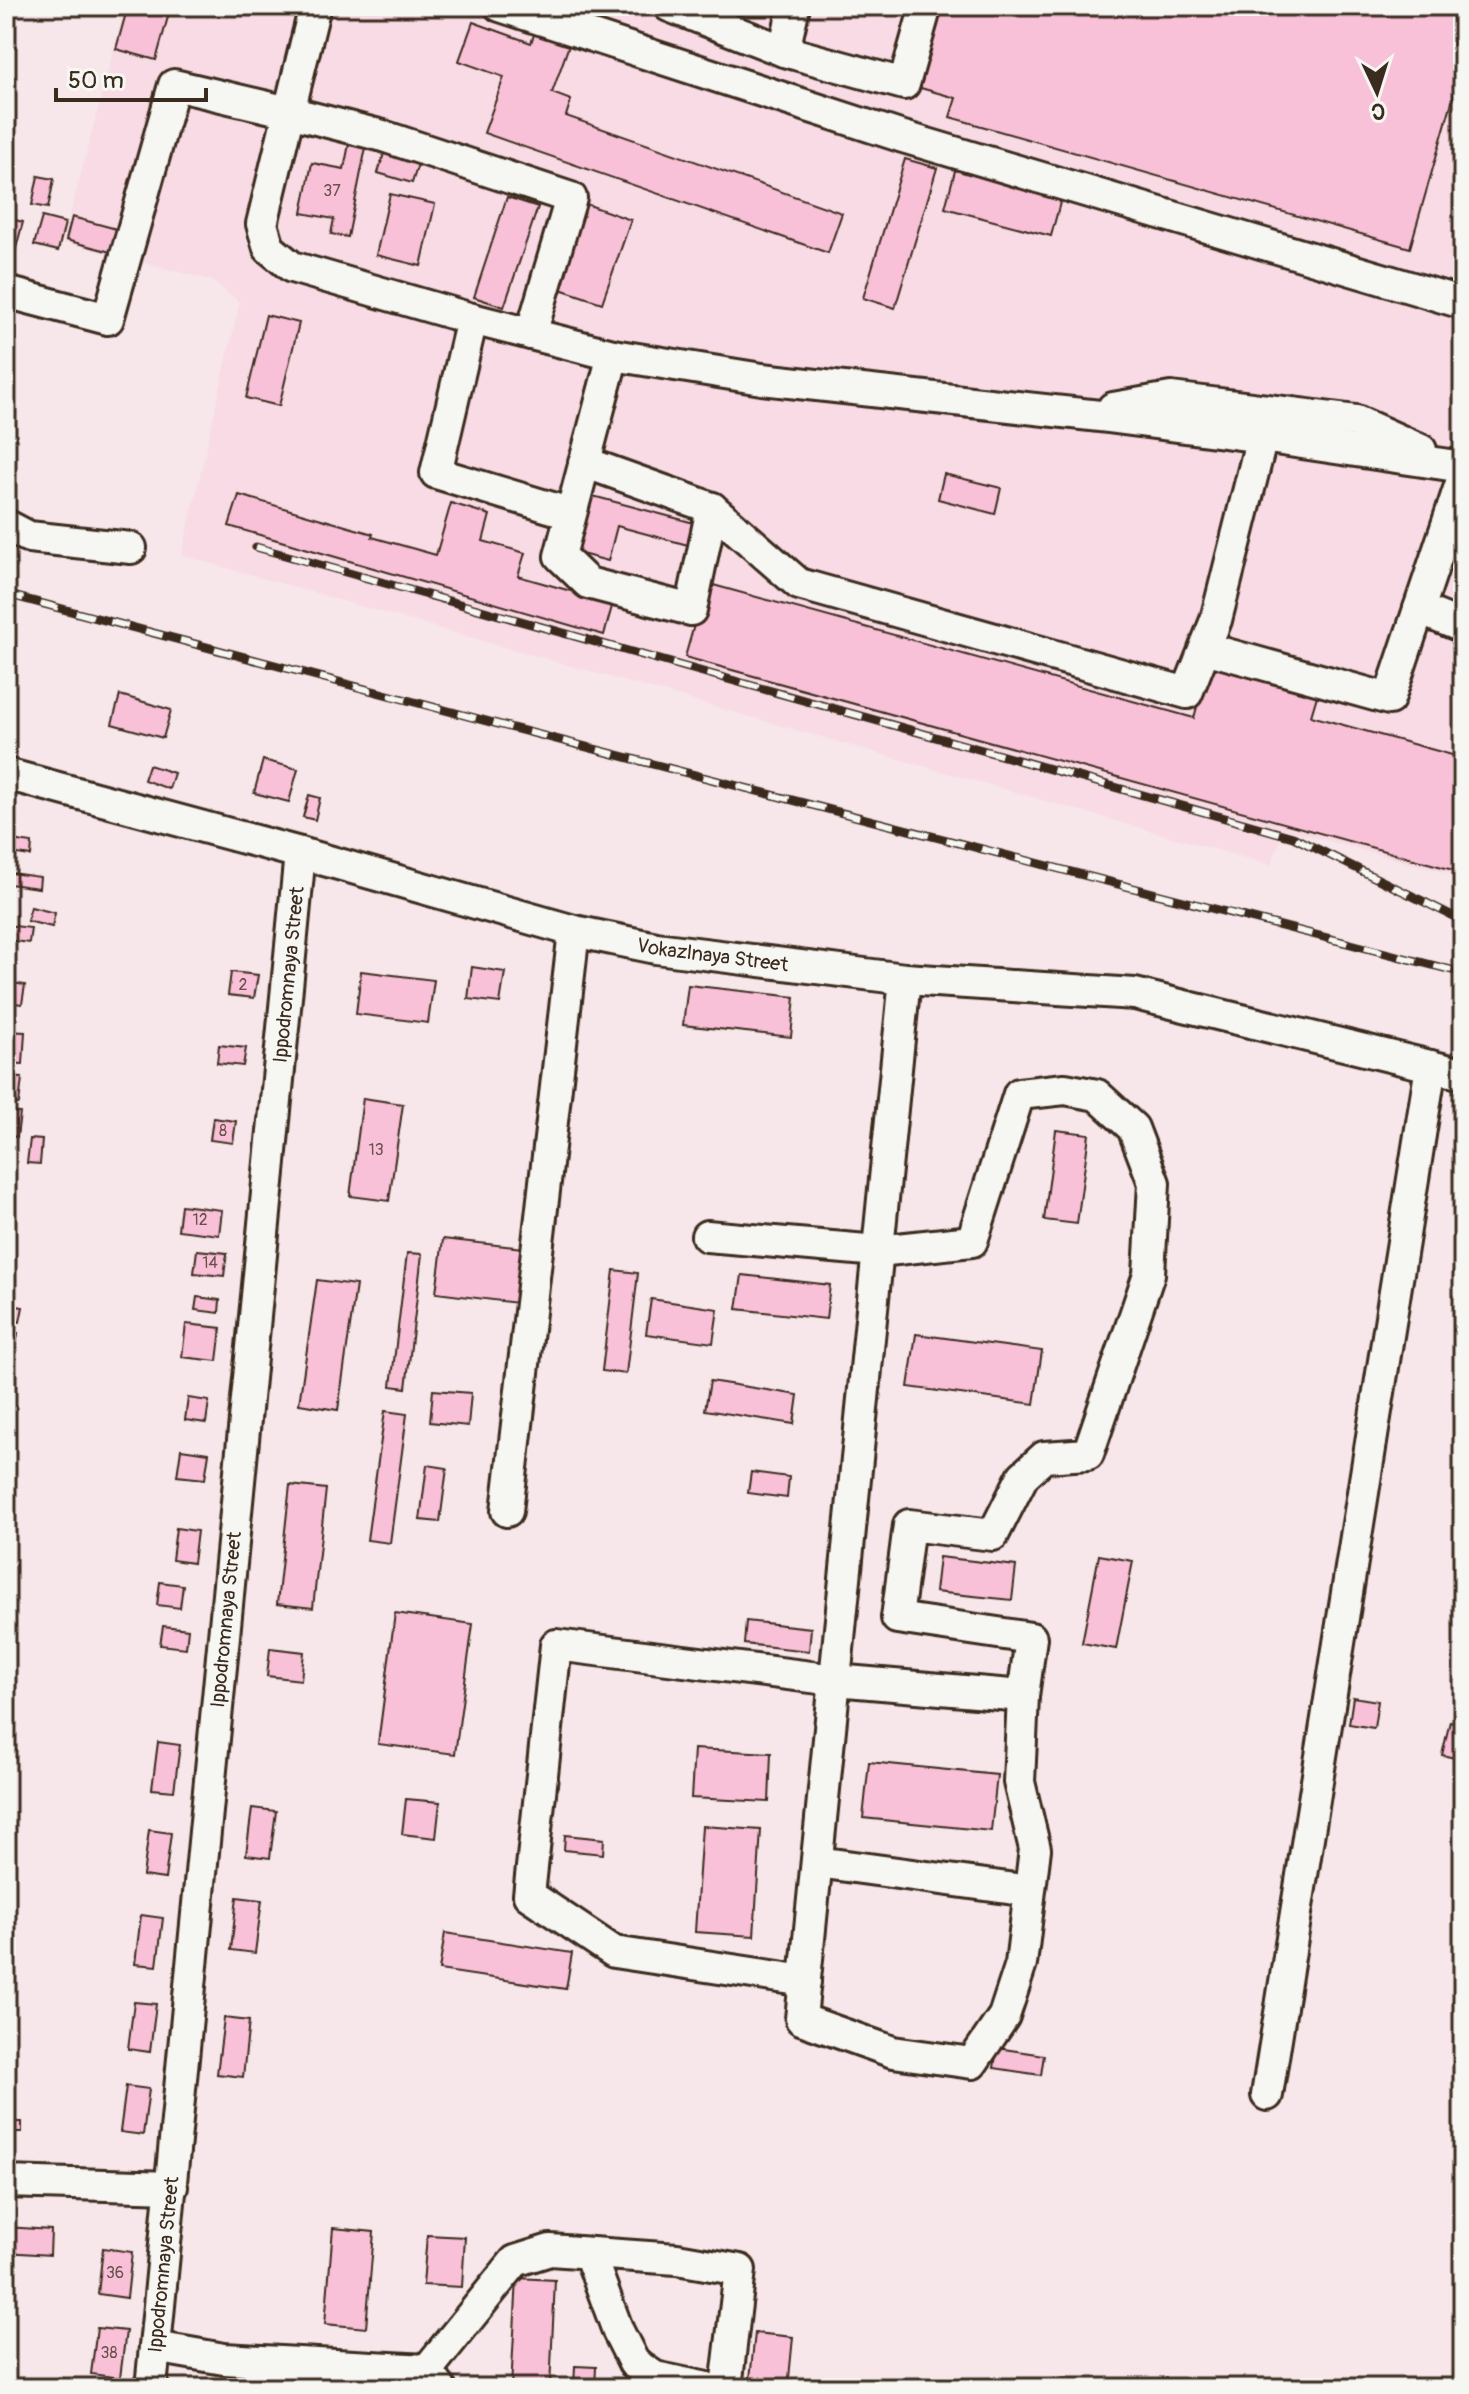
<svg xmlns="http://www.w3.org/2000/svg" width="1469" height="2394" font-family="Pangolin,sans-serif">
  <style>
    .built { fill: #f8dbe5 }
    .building { fill: #f9c1d8; stroke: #3b2a1e; stroke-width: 2 }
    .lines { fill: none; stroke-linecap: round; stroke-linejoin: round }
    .minor-casing { stroke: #3b2a1e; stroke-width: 36 }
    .minor { stroke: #f6f6f2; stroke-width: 30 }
    .rail-casing { stroke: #3b2a1e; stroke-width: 9 }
    .rail { stroke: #f6f6f2; stroke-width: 6; stroke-dasharray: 18; stroke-linecap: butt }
    .labels { text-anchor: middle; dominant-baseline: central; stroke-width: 8; stroke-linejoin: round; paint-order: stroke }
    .number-label { font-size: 16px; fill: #6a504c }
    .street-label { font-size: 20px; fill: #3b2a1e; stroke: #f6f6f2 }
  </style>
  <rect width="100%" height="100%" fill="#f7e6ea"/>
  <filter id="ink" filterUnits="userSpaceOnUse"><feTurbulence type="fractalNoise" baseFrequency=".0125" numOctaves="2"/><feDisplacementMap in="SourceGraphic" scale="16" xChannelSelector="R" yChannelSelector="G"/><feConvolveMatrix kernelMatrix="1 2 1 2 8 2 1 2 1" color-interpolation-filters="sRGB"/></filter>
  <g filter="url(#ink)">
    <path class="built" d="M 125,6 L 1463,6 L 1463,852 L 1456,875 L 1284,829 L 1271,865 L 182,555 L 240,302 L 211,280 L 63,242 Z"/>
    <g class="building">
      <path d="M 128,6 L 171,6 L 156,60 L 116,49 Z"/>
      <path d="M 940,6 L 1438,6 L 1463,13 L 1463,63 L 1410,248 L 950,117 L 956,98 L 917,87 Z"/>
      <path d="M 473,22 L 531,43 L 535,32 L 569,45 L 552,93 L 571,100 L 566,116 L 842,213 L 828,253 L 484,133 L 504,77 L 459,61 Z"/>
      <path d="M 350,139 L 367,142 L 348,237 L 331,234 L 334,219 L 302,213 L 312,163 L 344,169 Z"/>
      <path d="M 385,150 L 419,161 L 412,183 L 378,173 Z"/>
      <path d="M 905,159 L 937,168 L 895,308 L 863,298 Z"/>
      <path d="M 956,167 L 1062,195 L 1051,236 L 945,208 Z"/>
      <path d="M 38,176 L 54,179 L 48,208 L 32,205 Z"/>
      <path d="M 390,194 L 435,204 L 421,266 L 376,255 Z"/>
      <path d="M 507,197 L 538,207 L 504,307 L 474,297 Z"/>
      <path d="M 586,204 L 631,220 L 602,303 L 557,288 Z"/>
      <path d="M 42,217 L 65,223 L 58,251 L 34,245 Z"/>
      <path d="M 72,217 L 124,231 L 118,254 L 66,240 Z"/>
      <path d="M 11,219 L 23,222 L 12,263 L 6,261 L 6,238 Z"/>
      <path d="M 266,315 L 299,323 L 279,406 L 246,398 Z"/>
      <path d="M 944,474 L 1001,488 L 995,514 L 938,499 Z"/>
      <path d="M 239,495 L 373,534 L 372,537 L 436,555 L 451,503 L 490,515 L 483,541 L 525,553 L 518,576 L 613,603 L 604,635 L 229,526 Z"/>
      <path d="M 589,495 L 694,523 L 688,545 L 617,526 L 608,561 L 574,552 Z"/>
      <path d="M 706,583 L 1194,718 L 1208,666 L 1317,696 L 1311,716 L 1463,758 L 1463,835 L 1453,870 L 685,657 Z"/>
      <path d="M 120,695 L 171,710 L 163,738 L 112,724 Z"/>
      <path d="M 263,760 L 298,769 L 289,802 L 254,793 Z"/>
      <path d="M 149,765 L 174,773 L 169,789 L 144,780 Z"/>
      <path d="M 309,795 L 320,798 L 315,820 L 303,817 Z"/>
      <path d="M 11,840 L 32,843 L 31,856 L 10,853 Z"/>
      <path d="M 11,873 L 40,877 L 39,888 L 9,884 Z"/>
      <path d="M 31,907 L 55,913 L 52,927 L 27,921 Z"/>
      <path d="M 6,925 L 31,928 L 29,943 L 6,940 Z"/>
      <path d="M 472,967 L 505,972 L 500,1003 L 468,999 Z"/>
      <path d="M 361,971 L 434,980 L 428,1023 L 356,1014 Z"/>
      <path d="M 231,972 L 258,975 L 254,998 L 228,995 Z"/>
      <path d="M 6,982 L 25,985 L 22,1004 L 6,1002 Z"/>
      <path d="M 688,985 L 795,997 L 791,1037 L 683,1025 Z"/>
      <path d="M 6,1031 L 25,1032 L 23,1064 L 6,1063 Z"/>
      <path d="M 219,1045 L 246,1048 L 243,1066 L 217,1063 Z"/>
      <path d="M 6,1077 L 22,1078 L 19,1104 L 6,1102 Z"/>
      <path d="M 363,1098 L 403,1104 L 389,1201 L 350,1196 Z"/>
      <path d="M 6,1111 L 20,1113 L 17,1137 L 6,1135 Z"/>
      <path d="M 213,1118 L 236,1121 L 233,1143 L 210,1140 Z"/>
      <path d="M 1056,1130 L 1089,1134 L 1077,1224 L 1044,1220 Z"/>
      <path d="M 30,1139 L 42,1140 L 40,1164 L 27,1163 Z"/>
      <path d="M 181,1205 L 222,1210 L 219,1235 L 178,1230 Z"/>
      <path d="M 443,1239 L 523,1248 L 517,1303 L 436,1293 Z"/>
      <path d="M 197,1250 L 227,1253 L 224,1276 L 194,1273 Z"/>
      <path d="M 407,1253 L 422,1254 L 406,1388 L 391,1386 Z"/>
      <path d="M 614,1270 L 638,1273 L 626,1374 L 602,1371 Z"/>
      <path d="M 742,1275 L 830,1285 L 826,1319 L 737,1309 Z"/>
      <path d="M 317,1280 L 356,1285 L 338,1410 L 299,1404 Z"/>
      <path d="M 197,1297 L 220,1300 L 219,1313 L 195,1310 Z"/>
      <path d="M 651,1299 L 718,1309 L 713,1343 L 646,1334 Z"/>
      <path d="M 6,1304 L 23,1307 L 20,1322 L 6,1320 Z"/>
      <path d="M 186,1324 L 221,1328 L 217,1361 L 182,1357 Z"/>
      <path d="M 6,1331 L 18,1333 L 13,1363 L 6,1362 Z"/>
      <path d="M 916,1334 L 1042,1351 L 1034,1404 L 908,1387 Z"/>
      <path d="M 710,1381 L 798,1395 L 794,1424 L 705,1410 Z"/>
      <path d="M 433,1390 L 471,1393 L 468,1426 L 430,1422 Z"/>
      <path d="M 188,1398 L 209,1401 L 206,1423 L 185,1420 Z"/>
      <path d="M 385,1411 L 407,1414 L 390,1543 L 367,1540 Z"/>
      <path d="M 181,1449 L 209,1453 L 205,1479 L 177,1476 Z"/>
      <path d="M 427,1465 L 447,1468 L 440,1522 L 420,1520 Z"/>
      <path d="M 751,1472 L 789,1477 L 787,1498 L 748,1493 Z"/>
      <path d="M 290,1485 L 326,1489 L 313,1608 L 277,1604 Z"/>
      <path d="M 176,1528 L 197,1531 L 193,1563 L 172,1560 Z"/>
      <path d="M 1099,1555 L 1133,1561 L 1116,1649 L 1082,1643 Z"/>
      <path d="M 939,1557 L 1016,1566 L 1012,1600 L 935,1592 Z"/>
      <path d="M 160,1582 L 183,1585 L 180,1608 L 157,1605 Z"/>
      <path d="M 395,1613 L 473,1624 L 455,1754 L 378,1744 Z"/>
      <path d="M 746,1621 L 811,1628 L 809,1651 L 744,1644 Z"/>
      <path d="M 163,1626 L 188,1629 L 186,1648 L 160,1645 Z"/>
      <path d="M 270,1648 L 304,1652 L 301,1680 L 267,1676 Z"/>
      <path d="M 1353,1697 L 1378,1701 L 1374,1728 L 1349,1724 Z"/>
      <path d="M 1450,1721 L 1463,1724 L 1463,1760 L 1442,1755 Z"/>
      <path d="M 158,1742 L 180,1745 L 174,1791 L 152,1789 Z"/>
      <path d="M 694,1749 L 771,1753 L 769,1802 L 691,1798 Z"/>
      <path d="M 869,1762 L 997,1775 L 991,1831 L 863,1818 Z"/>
      <path d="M 406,1799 L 440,1802 L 436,1838 L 402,1834 Z"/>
      <path d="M 252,1808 L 276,1811 L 270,1858 L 246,1855 Z"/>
      <path d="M 702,1826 L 761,1830 L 754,1936 L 695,1932 Z"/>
      <path d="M 149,1830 L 171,1833 L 165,1879 L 143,1876 Z"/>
      <path d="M 565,1835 L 604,1839 L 603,1854 L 564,1850 Z"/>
      <path d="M 237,1897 L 262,1900 L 255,1953 L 231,1950 Z"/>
      <path d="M 141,1915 L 163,1918 L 157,1966 L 135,1964 Z"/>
      <path d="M 445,1933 L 572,1953 L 566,1989 L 439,1970 Z"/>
      <path d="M 134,2002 L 156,2004 L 150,2052 L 128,2049 Z"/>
      <path d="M 224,2018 L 249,2021 L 243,2077 L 217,2074 Z"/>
      <path d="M 997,2048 L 1044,2055 L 1041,2075 L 994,2068 Z"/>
      <path d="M 126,2086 L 149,2089 L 143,2135 L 120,2132 Z"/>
      <rect x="6" y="2122" width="16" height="10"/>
      <path d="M 6,2227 L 51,2230 L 50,2255 L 6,2252 Z"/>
      <path d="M 333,2228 L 374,2232 L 366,2328 L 325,2324 Z"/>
      <path d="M 427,2235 L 465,2237 L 462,2287 L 423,2285 Z"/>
      <path d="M 103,2248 L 132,2252 L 127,2298 L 98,2294 Z"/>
      <path d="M 517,2278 L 555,2280 L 550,2388 L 511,2388 Z"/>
      <path d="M 97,2328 L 126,2331 L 120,2378 L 91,2374 Z"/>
      <path d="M 755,2333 L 793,2337 L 788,2388 L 749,2388 Z"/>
      <path d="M 575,2366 L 596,2367 L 595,2388 L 574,2388 Z"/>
    </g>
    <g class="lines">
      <g class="minor-casing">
        <g id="minor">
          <path d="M 315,6 L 289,112 L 383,136 L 571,198 L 531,334"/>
          <path d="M 500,6 L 900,136 L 1463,303"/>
          <path d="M 669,6 L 784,51 L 904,84 L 926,6"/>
          <path d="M 784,51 L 794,6"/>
          <path d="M 6,292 L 108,319 L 174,85 L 289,112 L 262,224 L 269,248 L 292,267 L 472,319 L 613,355 L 762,379 L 1109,417 L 1262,437 L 1463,467"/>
          <path d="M 472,319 L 436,473 L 569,513"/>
          <path d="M 613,355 L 560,556 L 588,583 L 691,610 L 712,508"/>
          <path d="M 1113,408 L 1171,398 L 1356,421 L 1421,450"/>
          <path d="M 584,462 L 712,508 L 799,584 L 1187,693 L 1216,620 L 1262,437"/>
          <path d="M 6,525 L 29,537 L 131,548"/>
          <path d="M 1419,609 L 1463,627"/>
          <path d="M 1205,648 L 1389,699 L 1463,477"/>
          <path id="s1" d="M 6,774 L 300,853 L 574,931 L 656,948 L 905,979 L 1135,994 L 1463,1074"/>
          <path d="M 905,979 L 801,2019 L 893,2052 L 972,2063 L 1004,2016 L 1021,1964 L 1035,1849 L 1019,1782 L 1023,1696"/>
          <path d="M 707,1236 L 878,1251 L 972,1241 L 1019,1094 L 1065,1089 L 1097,1095 L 1133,1128 L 1154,1183 L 1149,1274 L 1088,1454 L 1044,1457 L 1023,1476 L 993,1535 L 909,1525 L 897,1618 L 1031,1638 L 1023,1696 L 835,1680 L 556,1645 L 529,1895 L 614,1952 L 805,1981"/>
          <path d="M 507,1511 L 574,931"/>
          <path d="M 817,1862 L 1029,1891"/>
          <path d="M 1267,2095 L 1431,1066"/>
          <path d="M 6,2182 L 172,2187"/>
          <path d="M 589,2253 L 618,2331 L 634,2363 L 655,2377 L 707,2388"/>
          <path d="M 155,2347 L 224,2359 L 427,2370 L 440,2388"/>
          <path d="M 427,2370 L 515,2261 L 550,2250 L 677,2259 L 740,2270 L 726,2388"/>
          <path id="s2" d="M 151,2388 L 300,853"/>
        </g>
      </g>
      <use href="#minor" class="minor"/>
      <g class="rail-casing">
        <g id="rail">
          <path d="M 256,547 L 1293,837 L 1463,921"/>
          <path d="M 6,594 L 509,727 L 1463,973"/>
        </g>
      </g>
      <use href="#rail" class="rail"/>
    </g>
  </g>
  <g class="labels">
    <g class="number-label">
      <text x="332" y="191">37</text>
      <text x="243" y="985">2</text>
      <text x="223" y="1131">8</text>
      <text x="376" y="1150">13</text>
      <text x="200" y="1220">12</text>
      <text x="210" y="1263">14</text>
      <text x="115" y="2273">36</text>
      <text x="109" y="2353">38</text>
    </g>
    <g class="street-label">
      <text stroke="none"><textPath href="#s1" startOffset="730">Vokazlnaya Street</textPath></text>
      <text stroke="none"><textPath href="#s2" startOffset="1420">Ippodromnaya Street</textPath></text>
      <text stroke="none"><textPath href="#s2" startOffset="772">Ippodromnaya Street</textPath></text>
      <text stroke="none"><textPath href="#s2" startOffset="124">Ippodromnaya Street</textPath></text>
    </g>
  </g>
  <rect width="1469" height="2394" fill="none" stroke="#f6f6f2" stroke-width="32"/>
  <rect x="16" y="16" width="1437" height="2362" fill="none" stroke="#3b2a1e" stroke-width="3" filter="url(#ink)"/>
  <g transform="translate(1377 92) rotate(176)" stroke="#f6f6f2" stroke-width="6" paint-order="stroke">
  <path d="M0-6L14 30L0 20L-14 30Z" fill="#3b2a1e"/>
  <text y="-12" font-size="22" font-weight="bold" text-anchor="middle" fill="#3b2a1e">С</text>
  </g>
  <path d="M56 88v12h150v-12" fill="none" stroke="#3b2a1e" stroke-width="4"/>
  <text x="68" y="88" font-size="24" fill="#3b2a1e" stroke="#f6f6f2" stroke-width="6" paint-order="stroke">50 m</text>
</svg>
